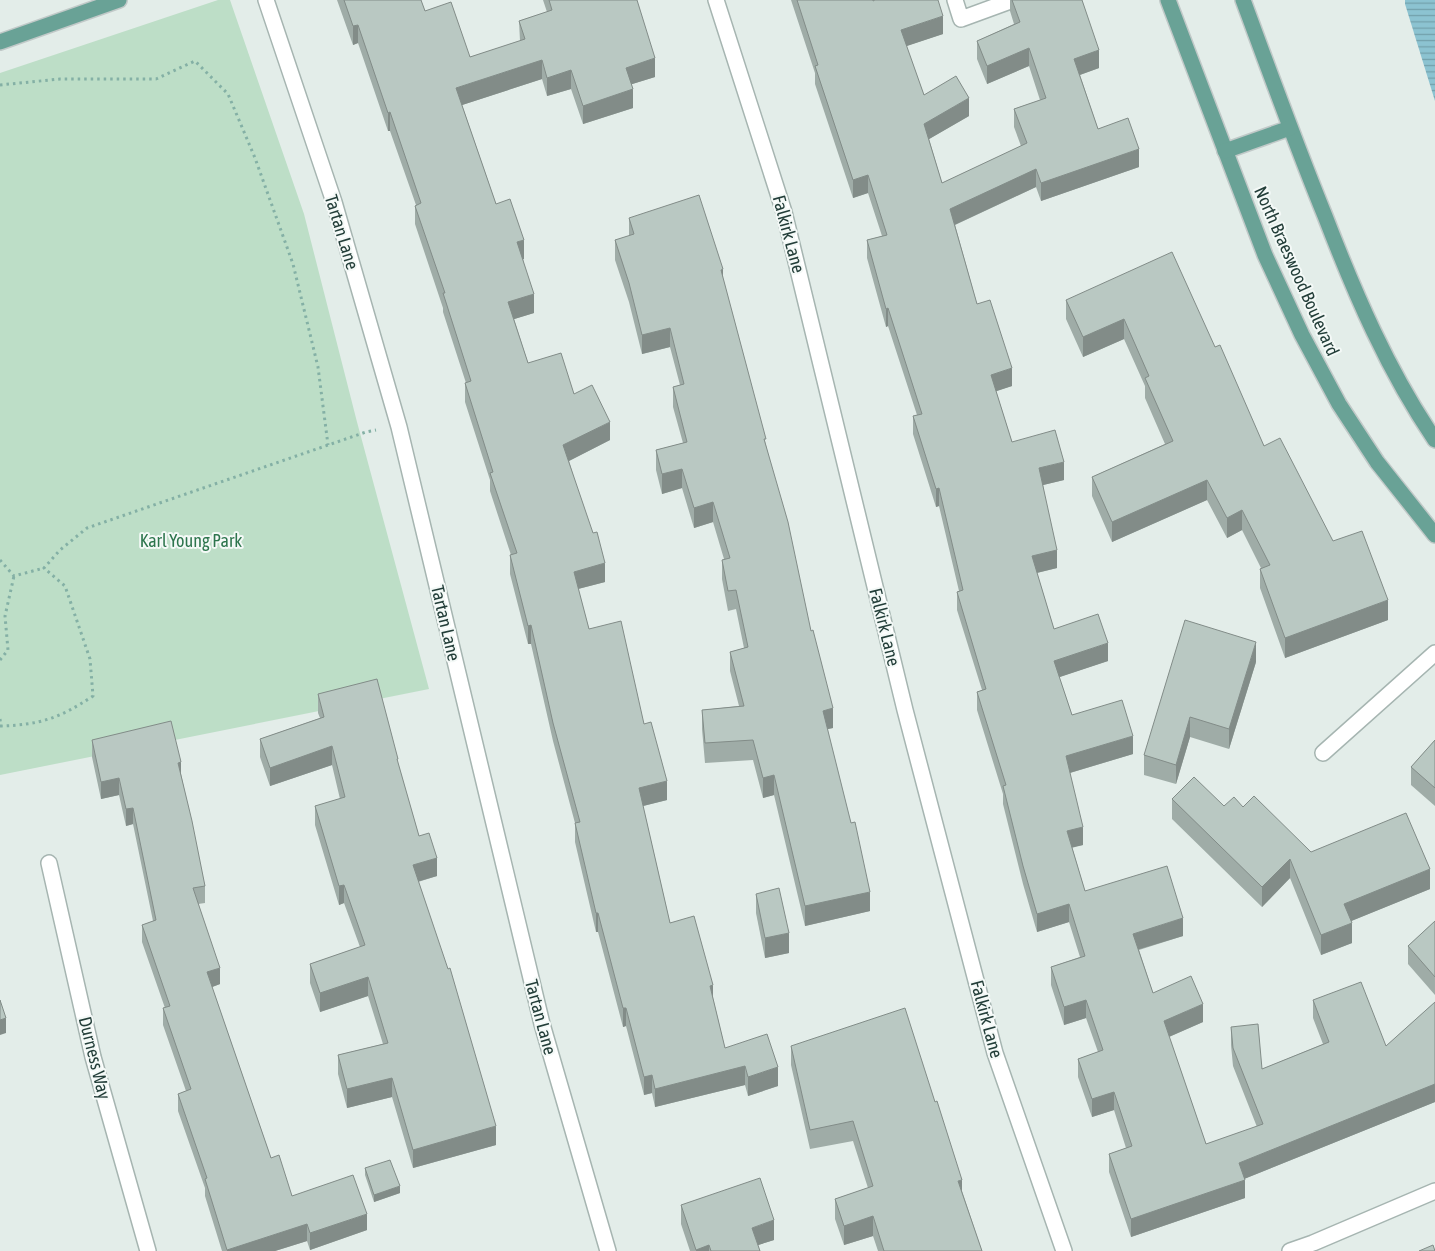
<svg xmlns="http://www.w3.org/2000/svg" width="1435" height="1251" font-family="'Asap Condensed',sans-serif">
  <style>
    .park { fill: #bddec7 }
    .water { fill: url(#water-rules) }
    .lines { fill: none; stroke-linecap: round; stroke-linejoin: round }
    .minor-casing { stroke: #a6b5b1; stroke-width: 18 }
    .major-casing { stroke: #c1c9c8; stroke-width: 18 }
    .path { stroke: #84b0a5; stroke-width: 3; stroke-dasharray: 2.5 4; stroke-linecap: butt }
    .minor { stroke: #fff; stroke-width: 15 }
    .major { stroke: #69a296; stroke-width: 15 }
    .wall { fill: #9faca7 }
    .shaded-wall { fill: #828c88 }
    .building { fill: #b9c8c2; stroke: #828c88 }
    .labels { text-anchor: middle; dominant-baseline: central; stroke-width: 4; stroke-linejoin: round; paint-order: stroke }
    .street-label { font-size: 18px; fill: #233e39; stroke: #f4f9f7 }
    .park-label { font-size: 18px; fill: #2d754d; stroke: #f4f9f7 }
  </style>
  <defs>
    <pattern id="water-rules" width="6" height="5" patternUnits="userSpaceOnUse" patternTransform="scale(1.25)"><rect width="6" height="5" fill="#8cc3d1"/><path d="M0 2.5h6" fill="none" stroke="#72a0ab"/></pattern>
  </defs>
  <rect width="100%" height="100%" fill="#e3ede9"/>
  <path class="park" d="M 218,0 L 230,0 L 304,214 L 357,422 L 429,689 L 0,775 L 0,73 Z"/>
  <path class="water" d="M 1405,0 L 1435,0 L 1435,101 L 1405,4 Z"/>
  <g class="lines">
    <g class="minor-casing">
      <g id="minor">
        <path d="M 266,0 L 334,202 L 399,427 L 542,1024 L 608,1251"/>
        <path d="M 716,0 L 784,212 L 905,710 L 995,1053 L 1064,1251"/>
        <path d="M 955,0 L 961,19 L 1013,0"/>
        <path d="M 1323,753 L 1435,653"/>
        <path d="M 49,863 L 93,1057 L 148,1251"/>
        <path d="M 1290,1251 L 1313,1243 L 1435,1191"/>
      </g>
    </g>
    <g class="major-casing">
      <g id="major">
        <path d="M 1168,0 L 1265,255 L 1302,335 L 1339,404 L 1377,462 L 1435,535"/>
        <path d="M 1243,0 C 1270,73 1296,145 1325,216 C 1355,294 1388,371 1435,440"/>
        <path d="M 0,42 L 119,0"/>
        <path d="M 1225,151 L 1290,128"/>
      </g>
    </g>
    <g class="path">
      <path d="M 0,85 L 60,79 L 156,79 L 195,61 L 228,94 L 255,158 L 293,264 L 318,367 L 328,445"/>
      <path d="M 0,560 L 14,576 L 44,568"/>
      <path d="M 0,660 L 8,650 L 5,616 L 14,576"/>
      <path d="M 0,719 L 1,727"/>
      <path d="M 0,726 C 40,725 60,718 93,696 L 90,659 L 65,586 L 44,568 L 60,550 L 87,528 L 366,432 L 376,430"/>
    </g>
    <use href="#minor" class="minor"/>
    <use href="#major" class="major"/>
  </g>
  <g class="wall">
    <path d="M 337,0 L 421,0 L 425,11 L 470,57 L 520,41 L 519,21 L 547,12 L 543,0 L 637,0 L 655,77 L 632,84 L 633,108 L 583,124 L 571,89 L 547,96 L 542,79 L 462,105 L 496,204 L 524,259 L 523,259 L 534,313 L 514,319 L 528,363 L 574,394 L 610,440 L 569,461 L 605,582 L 578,589 L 589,629 L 644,724 L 667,800 L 643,806 L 670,923 L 713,998 L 725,1048 L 778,1086 L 748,1096 L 745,1085 L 655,1107 L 652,1093 L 644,1095 L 626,1026 L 623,1027 L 598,932 L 596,932 L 575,842 L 575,823 L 553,741 L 531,644 L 528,644 L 510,574 L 510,555 L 511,555 L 490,491 L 490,480 L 465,402 L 465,383 L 466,383 L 443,312 L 443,308 L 415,224 L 415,206 L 416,205 L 390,131 L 388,131 L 358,43 L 353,45 Z"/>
    <path d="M 791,0 L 873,0 L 943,34 L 906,46 L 924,95 L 969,116 L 929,139 L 942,183 L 1021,146 L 1014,127 L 1014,109 L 1040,100 L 1029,66 L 987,84 L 977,59 L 977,41 L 1014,24 L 1010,11 L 1010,0 L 1082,0 L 1099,68 L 1080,75 L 1098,129 L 1139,167 L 1041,201 L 1036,187 L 955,225 L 977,304 L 1012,386 L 996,391 L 1012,442 L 1064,480 L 1043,485 L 1057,568 L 1037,573 L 1054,629 L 1108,661 L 1059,677 L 1072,715 L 1133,754 L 1070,773 L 1083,845 L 1072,847 L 1085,891 L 1183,936 L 1139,950 L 1153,993 L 1203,1022 L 1169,1037 L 1206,1144 L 1257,1127 L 1233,1066 L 1231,1045 L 1231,1027 L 1262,1069 L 1323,1044 L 1313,1018 L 1313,1000 L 1386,1046 L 1435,1002 L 1435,1102 L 1244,1179 L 1245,1198 L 1131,1237 L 1109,1172 L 1109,1154 L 1126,1148 L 1114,1110 L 1092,1117 L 1078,1077 L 1078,1059 L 1098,1052 L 1086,1018 L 1064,1025 L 1051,985 L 1051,967 L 1080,957 L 1069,922 L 1037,932 L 1023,884 L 1003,804 L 1003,794 L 977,710 L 977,692 L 982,690 L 957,610 L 957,592 L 959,591 L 939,506 L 936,507 L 913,434 L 913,416 L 917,415 L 888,326 L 886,327 L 867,258 L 867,240 L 882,236 L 868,193 L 853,198 L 815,84 L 815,73 Z"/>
    <path d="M 629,218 L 723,279 L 766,445 L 833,728 L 827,729 L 870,911 L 805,926 L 774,795 L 763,798 L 753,760 L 705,763 L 702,729 L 702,710 L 739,706 L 730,671 L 730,652 L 744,648 L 736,609 L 728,611 L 722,579 L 722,560 L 724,559 L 713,522 L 694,528 L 682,488 L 662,494 L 656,470 L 656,450 L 683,443 L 673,407 L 673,387 L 680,385 L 670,347 L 642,354 L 629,302 L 615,260 L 615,240 L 629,236 Z"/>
    <path d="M 1066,300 L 1215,347 L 1264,446 L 1333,541 L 1388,620 L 1285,658 L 1260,588 L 1260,569 L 1261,568 L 1242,530 L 1227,538 L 1207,500 L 1112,542 L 1092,496 L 1092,477 L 1165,444 L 1145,398 L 1145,386 L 1124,339 L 1083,357 L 1066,319 Z"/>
    <path d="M 1256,662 L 1229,749 L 1190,737 L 1176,784 L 1144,775 L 1144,755 Z"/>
    <path d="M 318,694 L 398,764 L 419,836 L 437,876 L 418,882 L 496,1145 L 413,1168 L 392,1097 L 347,1108 L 338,1074 L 338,1055 L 383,1044 L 368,996 L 320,1012 L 310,983 L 310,964 L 360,947 L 344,903 L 339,905 L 315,825 L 315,806 L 340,799 L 332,765 L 270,786 L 260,757 L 260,739 L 320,718 L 318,713 Z"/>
    <path d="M 92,740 L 181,774 L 205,886 L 205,903 L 198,904 L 220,984 L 212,987 L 271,1158 L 292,1196 L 367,1230 L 310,1250 L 307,1241 L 275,1251 L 222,1251 L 205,1196 L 205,1188 L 178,1111 L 178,1094 L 186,1091 L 163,1025 L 163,1008 L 165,1008 L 142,942 L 142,925 L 153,921 L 133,824 L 126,826 L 119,795 L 101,799 L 92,757 Z"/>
    <path d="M 1435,740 L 1435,806 L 1411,785 L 1411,767 Z"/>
    <path d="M 1172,799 L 1224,806 L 1243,807 L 1311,852 L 1430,889 L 1351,921 L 1352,943 L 1321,955 L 1290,878 L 1262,907 L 1172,819 Z"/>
    <path d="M 756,894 L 789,953 L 765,958 L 756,913 Z"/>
    <path d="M 1435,921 L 1435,995 L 1408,964 L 1408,946 Z"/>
    <path d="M 791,1046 L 962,1191 L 982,1251 L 878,1251 L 873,1236 L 844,1245 L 835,1219 L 835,1199 L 868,1188 L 853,1141 L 810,1149 L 791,1065 Z"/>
    <path d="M 365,1168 L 400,1193 L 374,1202 L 365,1175 Z"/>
    <path d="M 681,1205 L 774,1240 L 758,1245 L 760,1251 L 690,1251 L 681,1224 Z"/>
  </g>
  <g class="shaded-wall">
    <path d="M 943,16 L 943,34 L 901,48 L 901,30 Z"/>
    <path d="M 358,25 L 358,43 L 353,45 L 353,26 Z"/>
    <path d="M 1029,48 L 1029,66 L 987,84 L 987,66 Z"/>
    <path d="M 1099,50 L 1099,68 L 1074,77 L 1074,59 Z"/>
    <path d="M 655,58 L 655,77 L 626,86 L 626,68 Z"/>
    <path d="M 542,60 L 542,79 L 456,107 L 456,88 Z"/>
    <path d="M 571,70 L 571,89 L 547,96 L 547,78 Z"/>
    <path d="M 633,89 L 633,108 L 583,124 L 583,106 Z"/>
    <path d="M 969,98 L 969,116 L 924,142 L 924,124 Z"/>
    <path d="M 390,112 L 390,131 L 388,131 L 388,113 Z"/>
    <path d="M 1139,149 L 1139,167 L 1041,201 L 1041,183 Z"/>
    <path d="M 1036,169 L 1036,187 L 950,227 L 950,209 Z"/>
    <path d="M 868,175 L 868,193 L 853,198 L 853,180 Z"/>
    <path d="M 524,240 L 524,259 L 517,261 L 517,242 Z"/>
    <path d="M 723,269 L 723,289 L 721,270 Z"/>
    <path d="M 534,294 L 534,313 L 508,321 L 508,302 Z"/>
    <path d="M 888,308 L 888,326 L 886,327 L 886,309 Z"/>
    <path d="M 1124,319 L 1124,339 L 1083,357 L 1083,337 Z"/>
    <path d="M 670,328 L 670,347 L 642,354 L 642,335 Z"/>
    <path d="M 1012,368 L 1012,386 L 991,393 L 991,375 Z"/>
    <path d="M 610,422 L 610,440 L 563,464 L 563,445 Z"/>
    <path d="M 1064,462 L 1064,480 L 1039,486 L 1039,468 Z"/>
    <path d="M 682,469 L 682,488 L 662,494 L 662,474 Z"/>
    <path d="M 1207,480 L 1207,500 L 1112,542 L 1112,522 Z"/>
    <path d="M 939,488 L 939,506 L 936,507 L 936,489 Z"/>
    <path d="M 713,502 L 713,522 L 694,528 L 694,508 Z"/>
    <path d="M 1242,510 L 1242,530 L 1227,538 L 1227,518 Z"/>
    <path d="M 1057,550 L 1057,568 L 1032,574 L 1032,556 Z"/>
    <path d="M 605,563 L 605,582 L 574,590 L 574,572 Z"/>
    <path d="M 1388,600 L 1388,620 L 1285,658 L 1285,638 Z"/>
    <path d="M 531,625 L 531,644 L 528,644 L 528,626 Z"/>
    <path d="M 1256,642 L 1256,662 L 1229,749 L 1229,729 Z"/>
    <path d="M 1108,643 L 1108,661 L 1054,679 L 1054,661 Z"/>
    <path d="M 833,708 L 833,728 L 823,730 L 823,711 Z"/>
    <path d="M 1190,717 L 1190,737 L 1176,784 L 1176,765 Z"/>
    <path d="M 1133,736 L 1133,754 L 1066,774 L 1066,756 Z"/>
    <path d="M 332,746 L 332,765 L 270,786 L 270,768 Z"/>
    <path d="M 181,762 L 181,779 L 178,763 Z"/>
    <path d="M 774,775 L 774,795 L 763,798 L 763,778 Z"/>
    <path d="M 119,778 L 119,795 L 101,799 L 101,782 Z"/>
    <path d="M 667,781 L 667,800 L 639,807 L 639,788 Z"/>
    <path d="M 133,808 L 133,824 L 126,826 L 126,809 Z"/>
    <path d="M 1083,827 L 1083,845 L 1067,849 L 1067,831 Z"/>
    <path d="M 437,858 L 437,876 L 413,883 L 413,865 Z"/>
    <path d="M 1290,859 L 1290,878 L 1262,907 L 1262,887 Z"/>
    <path d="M 1430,869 L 1430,889 L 1344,924 L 1344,904 Z"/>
    <path d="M 344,885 L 344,903 L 339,905 L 339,886 Z"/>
    <path d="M 870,892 L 870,911 L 805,926 L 805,906 Z"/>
    <path d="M 1069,904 L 1069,922 L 1037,932 L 1037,914 Z"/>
    <rect x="596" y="913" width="2" height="19"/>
    <path d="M 1183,918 L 1183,936 L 1133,951 L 1133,934 Z"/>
    <path d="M 1352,923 L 1352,943 L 1321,955 L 1321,935 Z"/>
    <path d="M 789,933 L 789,953 L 765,958 L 765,938 Z"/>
    <path d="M 220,968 L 220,984 L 207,989 L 207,972 Z"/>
    <path d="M 368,977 L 368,996 L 320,1012 L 320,993 Z"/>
    <path d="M 713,985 L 713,1003 L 710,986 Z"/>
    <path d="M 1086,1000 L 1086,1018 L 1064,1025 L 1064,1007 Z"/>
    <path d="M 1203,1004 L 1203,1022 L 1164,1039 L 1164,1021 Z"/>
    <path d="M 623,1008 L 626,1008 L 626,1026 L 623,1027 Z"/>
    <path d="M 6,1018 L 6,1033 L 0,1035 L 0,1020 Z"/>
    <path d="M 745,1066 L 745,1085 L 655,1107 L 655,1089 Z"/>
    <path d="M 778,1067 L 778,1086 L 748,1096 L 748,1077 Z"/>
    <path d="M 652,1075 L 652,1093 L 644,1095 L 644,1077 Z"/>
    <path d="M 392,1078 L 392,1097 L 347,1108 L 347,1089 Z"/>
    <path d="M 1435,1084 L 1435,1102 L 1239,1181 L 1239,1163 Z"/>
    <path d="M 1114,1092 L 1114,1110 L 1092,1117 L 1092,1099 Z"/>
    <path d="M 496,1126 L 496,1145 L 413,1168 L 413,1150 Z"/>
    <path d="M 962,1180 L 962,1199 L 958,1181 Z"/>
    <path d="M 1245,1180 L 1245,1198 L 1131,1237 L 1131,1219 Z"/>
    <path d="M 400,1186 L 400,1193 L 374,1202 L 374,1195 Z"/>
    <path d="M 367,1214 L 367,1230 L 310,1250 L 310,1233 Z"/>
    <path d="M 873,1216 L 873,1236 L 844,1245 L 844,1226 Z"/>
    <path d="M 774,1220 L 774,1240 L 752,1247 L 752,1228 Z"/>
    <path d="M 307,1224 L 307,1241 L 275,1251 L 227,1251 L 227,1250 Z"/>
    <path d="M 709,1245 L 709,1251 L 696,1251 L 696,1250 Z"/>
  </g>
  <g class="building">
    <path d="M 344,0 L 421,0 L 425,11 L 451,2 L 470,57 L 525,39 L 519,21 L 552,10 L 549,0 L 637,0 L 655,58 L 626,68 L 633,89 L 583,106 L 571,70 L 547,78 L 542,60 L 456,88 L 496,204 L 510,199 L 524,240 L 517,242 L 534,294 L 508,302 L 528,363 L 561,353 L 574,394 L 592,385 L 610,422 L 563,445 L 593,533 L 597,532 L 605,563 L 574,572 L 589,629 L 621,621 L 644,724 L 651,722 L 667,781 L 639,788 L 670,923 L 694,916 L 713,985 L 710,986 L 725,1048 L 767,1034 L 778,1067 L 748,1077 L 745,1066 L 655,1089 L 652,1075 L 644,1077 L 626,1008 L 623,1008 L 598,913 L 596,913 L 575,823 L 580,822 L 553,723 L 531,625 L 528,626 L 510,555 L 517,553 L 490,473 L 493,472 L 465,383 L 471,381 L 443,293 L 445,293 L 415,206 L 421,203 L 390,112 L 388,113 L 358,25 L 353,26 Z"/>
    <path d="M 797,0 L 873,0 L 873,1 L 875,0 L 938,0 L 943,16 L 901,30 L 924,95 L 956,76 L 969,98 L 924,124 L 942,183 L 1027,143 L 1014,109 L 1046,98 L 1029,48 L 987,66 L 977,41 L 1020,22 L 1012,0 L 1082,0 L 1099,50 L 1074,59 L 1098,129 L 1128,118 L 1139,149 L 1041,183 L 1036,169 L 950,209 L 977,304 L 990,300 L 1012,368 L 991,375 L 1012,442 L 1055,430 L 1064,462 L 1039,468 L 1057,550 L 1032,556 L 1054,629 L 1098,614 L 1108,643 L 1054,661 L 1072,715 L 1122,700 L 1133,736 L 1066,756 L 1083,827 L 1067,831 L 1085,891 L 1167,866 L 1183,918 L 1133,934 L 1153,993 L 1191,976 L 1203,1004 L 1164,1021 L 1206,1144 L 1263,1124 L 1233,1048 L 1231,1027 L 1258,1024 L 1262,1069 L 1329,1042 L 1313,1000 L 1361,982 L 1386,1046 L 1435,1002 L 1435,1084 L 1239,1163 L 1245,1180 L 1131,1219 L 1109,1154 L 1132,1146 L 1114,1092 L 1092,1099 L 1078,1059 L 1103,1050 L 1086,1000 L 1064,1007 L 1051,967 L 1085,956 L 1069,904 L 1037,914 L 1023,866 L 1003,786 L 1006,785 L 977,692 L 986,689 L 957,592 L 963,590 L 939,488 L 936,489 L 913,416 L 922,414 L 888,308 L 886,309 L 867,240 L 887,235 L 868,175 L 853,180 L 815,66 L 818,65 Z"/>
    <path d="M 699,195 L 723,269 L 721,270 L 766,439 L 764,439 L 788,522 L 811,631 L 813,630 L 833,708 L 823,711 L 851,823 L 855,822 L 870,892 L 805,906 L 774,775 L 763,778 L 753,740 L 705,743 L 702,710 L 744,706 L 730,652 L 748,647 L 736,590 L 728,591 L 722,560 L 730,558 L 713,502 L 694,508 L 682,469 L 662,474 L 656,450 L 687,442 L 673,387 L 684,384 L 670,328 L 642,335 L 629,283 L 615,240 L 634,234 L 629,218 Z"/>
    <path d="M 1172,252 L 1215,347 L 1220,345 L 1264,446 L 1280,438 L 1333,541 L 1362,531 L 1388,600 L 1285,638 L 1260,569 L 1270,565 L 1242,510 L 1227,518 L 1207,480 L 1112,522 L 1092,477 L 1173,441 L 1145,378 L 1149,376 L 1124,319 L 1083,337 L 1066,300 Z"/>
    <path d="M 1185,620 L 1256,642 L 1229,729 L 1190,717 L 1176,765 L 1144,755 Z"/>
    <path d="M 377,679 L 398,759 L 397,759 L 419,836 L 429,833 L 437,858 L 413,865 L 448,969 L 450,968 L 496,1126 L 413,1150 L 392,1078 L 347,1089 L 338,1055 L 388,1043 L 368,977 L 320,993 L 310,964 L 365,945 L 344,885 L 339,886 L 315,806 L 345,797 L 332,746 L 270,768 L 260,739 L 324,717 L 318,694 Z"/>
    <path d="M 171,721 L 181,762 L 178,763 L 192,821 L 205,886 L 193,888 L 220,968 L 207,972 L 271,1158 L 279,1155 L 292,1196 L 353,1175 L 367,1214 L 310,1233 L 307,1224 L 227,1250 L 205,1179 L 207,1178 L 178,1094 L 191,1089 L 163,1008 L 170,1006 L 142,925 L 156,920 L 133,808 L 126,809 L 119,778 L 101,782 L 92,740 Z"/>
    <path d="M 1435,740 L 1435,788 L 1411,767 Z"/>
    <path d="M 1194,777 L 1224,806 L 1234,797 L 1243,807 L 1254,796 L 1311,852 L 1406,813 L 1430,869 L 1344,904 L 1352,923 L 1321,935 L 1290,859 L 1262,887 L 1172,799 Z"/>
    <path d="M 779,888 L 789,933 L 765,938 L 756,894 Z"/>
    <path d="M 1435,921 L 1435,977 L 1408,946 Z"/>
    <path d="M 0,1000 L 6,1018 L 0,1020 Z"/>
    <path d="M 905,1008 L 935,1102 L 937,1101 L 962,1180 L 958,1181 L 982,1251 L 884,1251 L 873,1216 L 844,1226 L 835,1199 L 873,1186 L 853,1121 L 810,1130 L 791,1046 Z"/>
    <path d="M 390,1160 L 400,1186 L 374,1195 L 365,1168 Z"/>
    <path d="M 760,1178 L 774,1220 L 752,1228 L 760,1251 L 711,1251 L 709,1245 L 696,1250 L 681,1205 Z"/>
    <path d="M 1433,1245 L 1435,1251 L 1419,1251 Z"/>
  </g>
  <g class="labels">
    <g class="street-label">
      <text transform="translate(342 232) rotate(73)">Tartan Lane</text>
      <text transform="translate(789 234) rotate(75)">Falkirk Lane</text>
      <text transform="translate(1297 271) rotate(66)">North Braeswood Boulevard</text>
      <text transform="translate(446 623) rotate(77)">Tartan Lane</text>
      <text transform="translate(885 627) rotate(76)">Falkirk Lane</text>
      <text transform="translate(541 1017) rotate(75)">Tartan Lane</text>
      <text transform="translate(987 1019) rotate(75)">Falkirk Lane</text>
      <text transform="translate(95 1058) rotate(76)">Durness Way</text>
    </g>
    <g class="park-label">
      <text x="191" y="540">Karl Young Park</text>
    </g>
  </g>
</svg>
